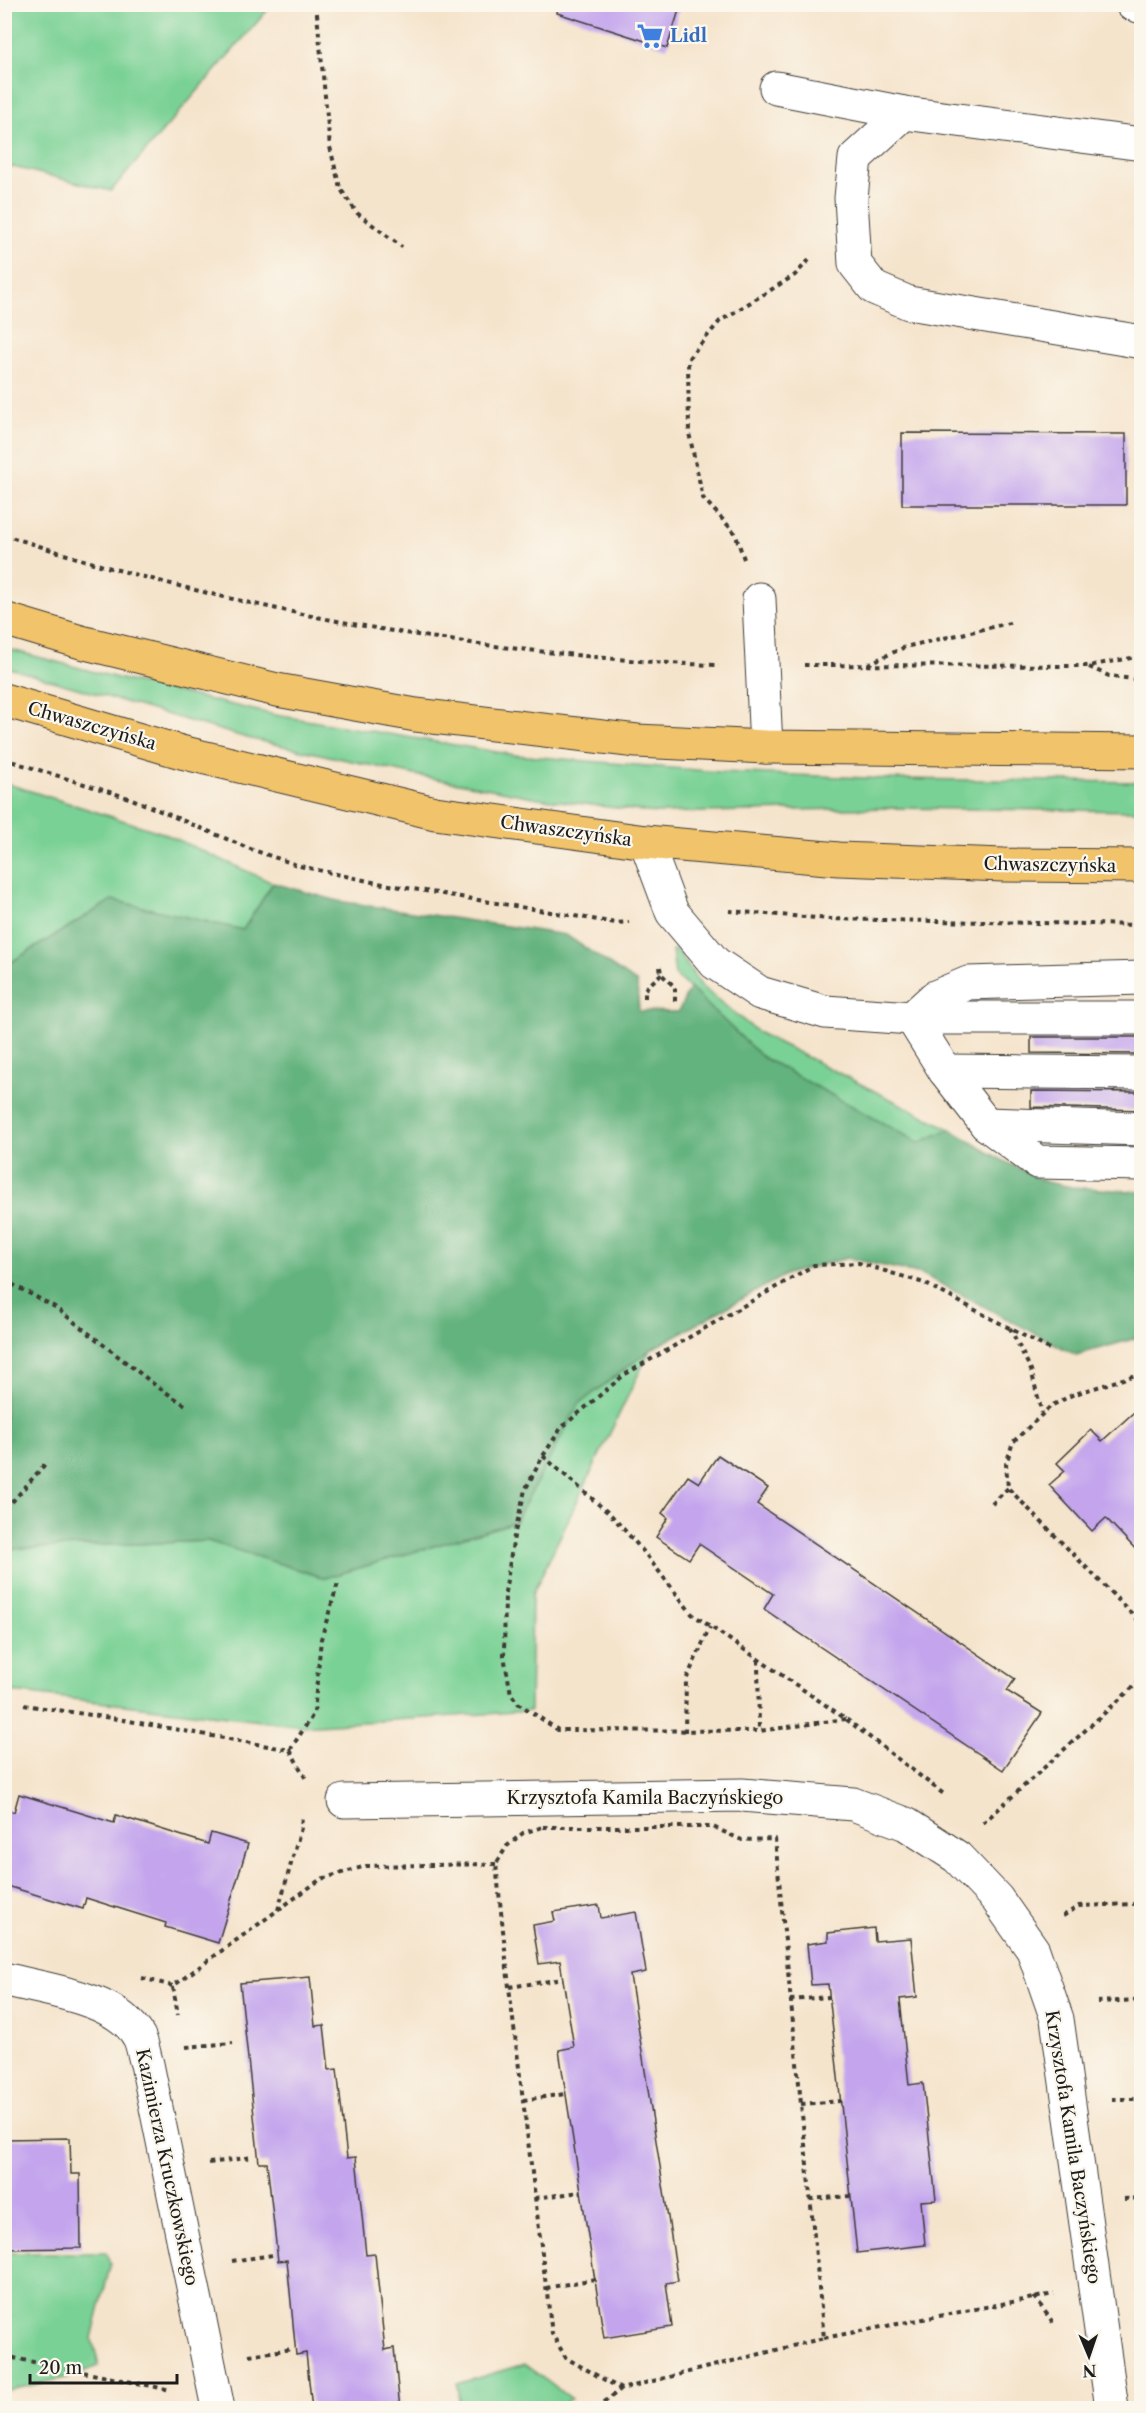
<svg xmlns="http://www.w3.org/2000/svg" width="1146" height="2413" font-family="'Libre Caslon Text',serif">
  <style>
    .green { fill: #7ad195; stroke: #4b7658; stroke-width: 1.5 }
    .forest { fill: #63b37e; stroke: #40684d; stroke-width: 1.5 }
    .building { fill: #c3a4ed }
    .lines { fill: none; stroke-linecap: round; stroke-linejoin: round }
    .minor-casing { stroke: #3d3a36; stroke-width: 35 }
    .major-casing { stroke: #3d3a36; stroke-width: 35 }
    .path { stroke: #3d3a36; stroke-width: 4; stroke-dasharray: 4.5 4.5; stroke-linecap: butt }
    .minor { stroke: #fff; stroke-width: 33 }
    .major { stroke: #f1c36a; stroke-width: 33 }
    .labels { text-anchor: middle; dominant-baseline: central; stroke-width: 4.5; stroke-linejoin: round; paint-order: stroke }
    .shop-label { font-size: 18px; font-weight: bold; fill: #366cbe; stroke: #fbf7ec; text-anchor: start }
    .street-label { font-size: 18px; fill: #1c1c1c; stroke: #fbf7ec }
  </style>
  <rect width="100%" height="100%" fill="#fbf7ec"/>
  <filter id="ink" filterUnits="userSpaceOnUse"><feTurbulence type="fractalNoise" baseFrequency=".0167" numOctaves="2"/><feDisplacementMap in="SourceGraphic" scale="12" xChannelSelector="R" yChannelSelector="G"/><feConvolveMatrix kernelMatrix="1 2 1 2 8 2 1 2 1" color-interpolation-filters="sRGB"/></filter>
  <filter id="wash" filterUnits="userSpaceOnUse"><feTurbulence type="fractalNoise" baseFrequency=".008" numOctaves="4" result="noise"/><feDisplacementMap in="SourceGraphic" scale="24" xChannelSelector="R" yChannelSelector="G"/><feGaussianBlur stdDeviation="1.35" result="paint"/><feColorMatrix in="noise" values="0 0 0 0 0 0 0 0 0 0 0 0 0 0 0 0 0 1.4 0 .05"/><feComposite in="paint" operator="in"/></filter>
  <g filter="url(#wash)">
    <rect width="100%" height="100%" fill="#f5e4cc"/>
    <g class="green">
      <path d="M 5,4 L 272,4 L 272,5 L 111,191 L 5,165 Z"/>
      <path d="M 4,648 L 125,680 L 275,715 L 515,755 L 720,772 L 890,779 L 1141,782 L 1141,811 L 892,808 L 656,813 L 544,799 L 415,775 L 247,738 L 5,667 Z"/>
      <path d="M 5,783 L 163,833 L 273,883 L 243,930 L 112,900 L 5,966 Z"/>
      <path d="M 672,950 L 677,950 L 702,987 L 759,1033 L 950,1129 L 919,1143 L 762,1057 L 675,975 Z"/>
      <path d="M 650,1350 L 532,1595 L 530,1711 L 302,1726 L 5,1691 L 5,1549 L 208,1541 L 325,1578 L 515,1522 L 579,1404 Z"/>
      <path d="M 4,2253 L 107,2253 L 111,2263 L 92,2338 L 99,2366 L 65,2378 L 5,2391 Z"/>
      <path d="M 524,2364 L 571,2399 L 557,2408 L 460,2408 L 457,2384 Z"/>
    </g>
    <path class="forest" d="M 273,883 L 338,901 L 566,935 L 637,983 L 639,1011 L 678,1012 L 690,988 L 762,1057 L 919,1143 L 950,1129 L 998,1158 L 1046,1182 L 1072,1187 L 1141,1192 L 1141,1337 L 1076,1355 L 922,1274 L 847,1258 L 787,1274 L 650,1350 L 579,1404 L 515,1522 L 325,1578 L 208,1541 L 5,1549 L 5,966 L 112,900 L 243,930 Z"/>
    <g id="blocks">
      <g class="building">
        <path d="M 558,4 L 681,4 L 667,48 L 557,13 Z"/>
        <path d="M 902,433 L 1126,434 L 1126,505 L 902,505 Z"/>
        <path d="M 1031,1037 L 1142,1037 L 1142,1054 L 1031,1053 Z"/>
        <path d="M 1031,1091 L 1142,1092 L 1142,1110 L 1031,1107 Z"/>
        <path d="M 1142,1405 L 1142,1556 L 1106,1518 L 1092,1531 L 1049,1485 L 1065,1471 L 1057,1463 L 1091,1430 L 1102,1441 Z"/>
        <path d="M 718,1455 L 768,1488 L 757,1504 L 1015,1679 L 1007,1691 L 1042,1713 L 1003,1770 L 764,1609 L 773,1594 L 699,1544 L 689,1559 L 656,1537 L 668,1518 L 662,1513 L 688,1476 L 699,1483 Z"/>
        <path d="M 19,1794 L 114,1823 L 116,1815 L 208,1844 L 211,1833 L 248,1844 L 218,1943 L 165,1927 L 166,1923 L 86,1898 L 83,1909 L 4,1885 L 4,1809 L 14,1812 Z"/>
        <path d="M 599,1905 L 601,1918 L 636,1912 L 646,1972 L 630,1975 L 678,2281 L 666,2283 L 672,2327 L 604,2338 L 559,2050 L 574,2047 L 560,1961 L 539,1964 L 533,1925 L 555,1921 L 553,1912 Z"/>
        <path d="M 874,1928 L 875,1941 L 911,1938 L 917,1997 L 900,1999 L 909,2085 L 923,2083 L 936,2200 L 921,2201 L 925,2245 L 857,2253 L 828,1984 L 811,1985 L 807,1944 L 828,1941 L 828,1933 Z"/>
        <path d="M 310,1977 L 315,2026 L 324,2025 L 329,2070 L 337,2069 L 347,2158 L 356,2157 L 366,2255 L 375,2254 L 385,2350 L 394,2348 L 400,2409 L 312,2409 L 306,2353 L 296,2355 L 287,2260 L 278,2261 L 267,2163 L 259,2163 L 240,1983 Z"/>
        <path d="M 70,2138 L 71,2174 L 80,2174 L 81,2248 L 4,2249 L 4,2139 Z"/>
      </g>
    </g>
  </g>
  <g filter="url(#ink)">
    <use href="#blocks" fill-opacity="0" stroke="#3d3a36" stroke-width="1.5"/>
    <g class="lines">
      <g class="minor-casing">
        <g id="minor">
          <path d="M 1132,4 L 1142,7"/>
          <path d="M 776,88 L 904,113 L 1142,144"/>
          <path d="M 904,113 L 855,158 L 851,198 L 855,264 L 874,288 L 909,303 L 1142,342"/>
          <path d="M 759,599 L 766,747"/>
          <path d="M 646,842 L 672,912 L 715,963 L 760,993 L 825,1012 L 912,1018 L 1142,1018"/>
          <path d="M 1142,978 L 968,983 L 935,997 L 912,1018 L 945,1071 L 986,1124 L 1037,1162 L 1142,1164"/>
          <path d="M 945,1071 L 1142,1073"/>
          <path d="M 986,1124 L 1142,1129"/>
          <path d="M 344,1801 L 742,1795 L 853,1804 L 906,1824 L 957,1857 L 997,1899 L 1033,1950 L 1057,2019 L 1112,2408"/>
          <path d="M 4,1979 C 45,1990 117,1997 139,2037 C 143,2045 144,2056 147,2064 L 218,2408"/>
        </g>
      </g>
      <g class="major-casing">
        <g id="major">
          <path d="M 4,619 L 81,642 L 277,690 L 416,715 L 637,741 L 766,747 L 1142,751"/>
          <path d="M 4,700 L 181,752 L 435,813 L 646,842 L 839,859 L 1004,865 L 1142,866"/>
        </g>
      </g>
      <g class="path">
        <path d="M 316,4 L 330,147 L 340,188 L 357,213 L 402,247"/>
        <path d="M 4,535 C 44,547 83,561 122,571 C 261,609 403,637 546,652 C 604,658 661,664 719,665"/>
        <path d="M 744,559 L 735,533 L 703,498 L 689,433 L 688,359 L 720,321 L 795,275 L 811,258"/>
        <path d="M 868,664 L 905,647 L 1014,622"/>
        <path d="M 804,665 L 1088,666 L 1142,656"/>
        <path d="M 1089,667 L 1109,676 L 1142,680"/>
        <path d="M 4,759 L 132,799 L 253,850 L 300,866 L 377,883 L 616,923 L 629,922"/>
        <path d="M 729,911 L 830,919 L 1142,925"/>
        <path d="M 660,967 L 661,974 L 675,987 L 675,1005"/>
        <path d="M 645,998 L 645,989 L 661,974"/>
        <path d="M 4,1280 L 55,1307 L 155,1385 L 185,1405"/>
        <path d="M 1010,1328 L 1031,1370 L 1042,1413"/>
        <path d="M 1142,1373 L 1072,1395 L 1051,1406 L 1013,1442 L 1006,1464 L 1008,1488 L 1142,1624"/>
        <path d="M 543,1456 L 612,1516 L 643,1551 L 692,1614 L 846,1719 L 945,1795"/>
        <path d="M 12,1502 L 46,1463"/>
        <path d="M 992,1504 L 1008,1488"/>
        <path d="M 758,1660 L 759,1731"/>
        <path d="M 24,1705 L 118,1719 L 290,1750 L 307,1781"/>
        <path d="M 846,1719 L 759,1731 L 558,1730 L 518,1703 L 511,1694 L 504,1656 L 505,1592 L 514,1536 L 525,1490 L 543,1456 L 561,1428 L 624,1375 L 814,1265 L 859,1263 L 924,1283 L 1049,1349"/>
        <path d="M 685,1732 L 686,1680 L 710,1627"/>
        <path d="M 290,1750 L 314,1713 L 321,1639 L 338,1583"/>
        <path d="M 983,1823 L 1142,1679"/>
        <path d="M 543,1827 L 713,1827 L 742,1840 L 775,1839 L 824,2338 L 621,2389 L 566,2358 L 552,2334 L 509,1987 L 496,1864 L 507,1846 L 523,1833 Z"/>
        <path d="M 278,1910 L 301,1828 L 302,1816"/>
        <path d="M 1063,1916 L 1079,1906 L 1134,1904"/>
        <path d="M 142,1978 L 173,1986 L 321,1879 L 366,1866 L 496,1864"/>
        <path d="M 173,1987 L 178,2015"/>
        <path d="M 509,1987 L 563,1979"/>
        <path d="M 790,2000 L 829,1997"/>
        <path d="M 1097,2002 L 1142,2000"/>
        <path d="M 186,2047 L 233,2043"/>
        <path d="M 1112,2099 L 1142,2099"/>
        <path d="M 523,2100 L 565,2094"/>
        <path d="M 801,2104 L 841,2101"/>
        <path d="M 209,2163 L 253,2157"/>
        <path d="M 535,2198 L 581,2192"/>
        <path d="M 810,2199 L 851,2196"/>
        <path d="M 1124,2199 L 1142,2198"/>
        <path d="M 232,2261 L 273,2255"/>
        <path d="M 546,2288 L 595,2279"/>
        <path d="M 1034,2297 L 1055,2325"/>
        <path d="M 824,2338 L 1054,2294"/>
        <path d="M 249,2355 L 293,2349"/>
        <path d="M 4,2356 L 171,2390"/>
        <path d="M 597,2408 L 621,2389"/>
      </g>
      <use href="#minor" class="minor"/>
      <use href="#major" class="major"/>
    </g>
  </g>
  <defs>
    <g id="supermarket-bare" transform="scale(2.07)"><path d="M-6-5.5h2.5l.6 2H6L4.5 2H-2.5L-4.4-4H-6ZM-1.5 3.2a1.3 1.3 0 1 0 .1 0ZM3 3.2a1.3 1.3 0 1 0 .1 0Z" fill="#3f7fe0" stroke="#fbf7ec" stroke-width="2.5" paint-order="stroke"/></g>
  </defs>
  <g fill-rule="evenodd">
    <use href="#supermarket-bare" x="650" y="36"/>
  </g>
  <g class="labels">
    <g class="shop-label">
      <text x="670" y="36">Lidl</text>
    </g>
    <g class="street-label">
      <text transform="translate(92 726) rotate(16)">Chwaszczyńska</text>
      <text transform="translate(566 831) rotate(8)">Chwaszczyńska</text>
      <text transform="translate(1050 865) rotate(1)">Chwaszczyńska</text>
      <text x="645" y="1798">Krzysztofa Kamila Baczyńskiego</text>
      <text transform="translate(1073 2147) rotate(81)">Krzysztofa Kamila Baczyńskiego</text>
      <text transform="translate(167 2167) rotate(78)">Kazimierza Kruczkowskiego</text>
    </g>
  </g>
  <rect width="1146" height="2413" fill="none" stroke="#fbf7ec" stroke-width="24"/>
  <g transform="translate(1089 2356) rotate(178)" stroke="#fbf7ec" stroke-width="4.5" paint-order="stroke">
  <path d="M0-4.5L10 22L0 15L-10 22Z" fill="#1c1c1c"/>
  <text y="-9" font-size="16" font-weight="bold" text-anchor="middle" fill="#1c1c1c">N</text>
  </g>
  <path d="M30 2374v9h147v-9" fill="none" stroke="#1c1c1c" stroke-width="3"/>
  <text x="39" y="2374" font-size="18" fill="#1c1c1c" stroke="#fbf7ec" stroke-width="4.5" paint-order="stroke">20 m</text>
</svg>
